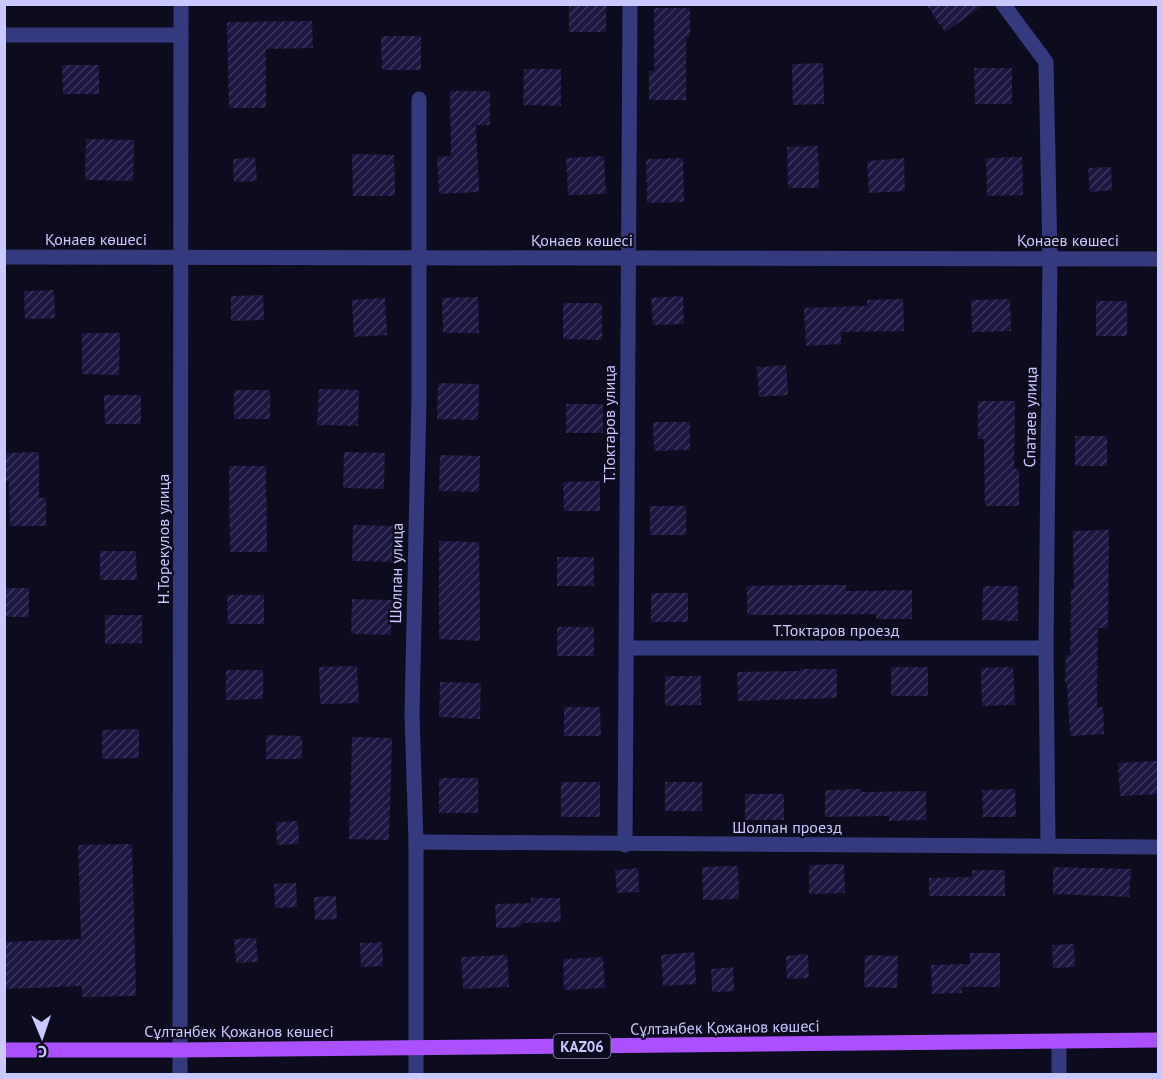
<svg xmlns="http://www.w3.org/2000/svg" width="1163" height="1079" font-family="'PT Sans',sans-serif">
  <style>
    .building { fill: url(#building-hatch) }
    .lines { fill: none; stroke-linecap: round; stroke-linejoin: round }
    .minor { stroke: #353a7f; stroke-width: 15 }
    .major { stroke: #ab50ff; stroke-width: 15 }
    .labels { text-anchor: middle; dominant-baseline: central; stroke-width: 4.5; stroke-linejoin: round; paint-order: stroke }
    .shield { fill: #0d0c1e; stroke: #9190bc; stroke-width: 1.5 }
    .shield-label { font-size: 15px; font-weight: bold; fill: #c9c9ff }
    .street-label { font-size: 16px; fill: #c9c9ff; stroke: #0d0c1e }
  </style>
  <defs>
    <pattern id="building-hatch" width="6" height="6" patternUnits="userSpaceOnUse" patternTransform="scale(1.5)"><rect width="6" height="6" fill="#1b1740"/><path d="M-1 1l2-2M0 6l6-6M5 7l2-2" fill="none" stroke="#3b375d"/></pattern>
  </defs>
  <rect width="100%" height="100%" fill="#0d0c1e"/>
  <g class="building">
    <rect x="569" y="4" width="37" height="28"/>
    <path d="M 926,4 L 985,4 L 945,32 Z"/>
    <path d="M 654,8 L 690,8 L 690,37 L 686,37 L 686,100 L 649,100 L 649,71 L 654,71 Z"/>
    <path d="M 312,21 L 313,48 L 266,49 L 266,108 L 229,108 L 227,22 Z"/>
    <path d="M 381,36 L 421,36 L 421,70 L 382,70 Z"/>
    <path d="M 823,63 L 824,104 L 793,105 L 792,64 Z"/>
    <path d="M 62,65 L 99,65 L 99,94 L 63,94 Z"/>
    <path d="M 974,68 L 1012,68 L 1012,104 L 975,104 Z"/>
    <path d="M 524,69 L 561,69 L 561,106 L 523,105 Z"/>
    <path d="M 450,91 L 490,91 L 490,125 L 476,125 L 479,192 L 439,194 L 437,157 L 451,156 Z"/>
    <path d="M 86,139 L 134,140 L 133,181 L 85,180 Z"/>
    <path d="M 818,146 L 819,188 L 788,188 L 787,147 Z"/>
    <path d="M 352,154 L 394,155 L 395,196 L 353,196 Z"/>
    <path d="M 604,156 L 606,194 L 568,195 L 566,158 Z"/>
    <path d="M 255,157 L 257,181 L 234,182 L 233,159 Z"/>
    <path d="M 1022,157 L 1023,195 L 987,196 L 986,158 Z"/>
    <path d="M 683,158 L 684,202 L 647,203 L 646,159 Z"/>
    <path d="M 904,158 L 905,191 L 869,193 L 867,161 Z"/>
    <path d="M 1111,167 L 1112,190 L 1090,192 L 1088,168 Z"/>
    <path d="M 54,290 L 55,318 L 25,319 L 24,291 Z"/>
    <path d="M 263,295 L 264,320 L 231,321 L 231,296 Z"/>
    <path d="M 683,296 L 684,324 L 653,325 L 651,298 Z"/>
    <path d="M 478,297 L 479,333 L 443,333 L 442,298 Z"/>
    <path d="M 385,298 L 387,335 L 354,337 L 352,300 Z"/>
    <path d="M 903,299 L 904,331 L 841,332 L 841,344 L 806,346 L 804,308 L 867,306 L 867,300 Z"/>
    <path d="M 1010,299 L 1011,331 L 972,332 L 971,300 Z"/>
    <rect x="1096" y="301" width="31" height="35"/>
    <path d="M 563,303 L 602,303 L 602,340 L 563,339 Z"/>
    <path d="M 82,333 L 120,333 L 119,375 L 82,374 Z"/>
    <path d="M 786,365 L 788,395 L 759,397 L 757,367 Z"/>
    <path d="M 438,383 L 479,384 L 478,420 L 437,419 Z"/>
    <path d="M 319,389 L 359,390 L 358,426 L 317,425 Z"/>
    <rect x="234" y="390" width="36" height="29"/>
    <path d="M 104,395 L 141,395 L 141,424 L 105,424 Z"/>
    <path d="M 978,401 L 1015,401 L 1014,469 L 1019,469 L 1019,506 L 985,506 L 984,439 L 978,439 Z"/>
    <rect x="566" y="404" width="37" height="29"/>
    <path d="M 653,422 L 690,422 L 690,450 L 654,451 Z"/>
    <rect x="1075" y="436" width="32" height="30"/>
    <path d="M 39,452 L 39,498 L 46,498 L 46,526 L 10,526 L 9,481 L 4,481 L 4,453 Z"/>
    <path d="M 344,452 L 385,453 L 384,489 L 343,488 Z"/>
    <path d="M 440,455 L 480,456 L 479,492 L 439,491 Z"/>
    <path d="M 229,466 L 266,466 L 267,552 L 230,552 Z"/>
    <path d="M 600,481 L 600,511 L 564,511 L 563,482 Z"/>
    <rect x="650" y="506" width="36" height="29"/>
    <path d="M 353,525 L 393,526 L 392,562 L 352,561 Z"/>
    <path d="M 1109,530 L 1108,628 L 1098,628 L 1097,707 L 1103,707 L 1104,734 L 1070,736 L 1067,683 L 1065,683 L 1066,655 L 1070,655 L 1071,589 L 1074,589 L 1073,531 Z"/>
    <path d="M 439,541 L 479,542 L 480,641 L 439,639 Z"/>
    <path d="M 100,551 L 136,551 L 137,580 L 100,580 Z"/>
    <rect x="557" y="557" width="37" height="29"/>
    <path d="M 809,585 L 846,585 L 846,591 L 912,590 L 912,619 L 876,619 L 876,614 L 747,615 L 747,586 Z"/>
    <path d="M 983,586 L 1018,586 L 1018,621 L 982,620 Z"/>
    <rect x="4" y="588" width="25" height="29"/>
    <rect x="651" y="593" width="37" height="29"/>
    <path d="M 227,595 L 264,595 L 264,624 L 228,624 Z"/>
    <path d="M 352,599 L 392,600 L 391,635 L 351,634 Z"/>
    <path d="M 105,615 L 142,615 L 142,643 L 105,644 Z"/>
    <rect x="557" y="627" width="37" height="29"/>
    <path d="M 357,666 L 359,703 L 320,704 L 319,667 Z"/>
    <rect x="891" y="667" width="37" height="29"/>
    <path d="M 1013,667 L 1015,705 L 982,706 L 981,668 Z"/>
    <path d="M 800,669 L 837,669 L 837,698 L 738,701 L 737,672 L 800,671 Z"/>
    <path d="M 226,670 L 263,670 L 263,699 L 226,700 Z"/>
    <path d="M 665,676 L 701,676 L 701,705 L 665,706 Z"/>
    <path d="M 440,682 L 481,683 L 480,719 L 439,717 Z"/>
    <path d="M 564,707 L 600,707 L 601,736 L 564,736 Z"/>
    <path d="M 139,729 L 139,758 L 102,759 L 102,730 Z"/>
    <path d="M 266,735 L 302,736 L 302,759 L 266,759 Z"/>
    <path d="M 352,737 L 392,738 L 389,840 L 349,839 Z"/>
    <path d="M 1158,761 L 1158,794 L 1120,796 L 1118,763 Z"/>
    <rect x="439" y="778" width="39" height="35"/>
    <rect x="561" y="782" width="39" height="35"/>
    <rect x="665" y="782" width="37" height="29"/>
    <path d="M 861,789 L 861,792 L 926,791 L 926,820 L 889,821 L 889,816 L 825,817 L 825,790 Z"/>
    <path d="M 1015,789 L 1016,817 L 983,817 L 982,790 Z"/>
    <rect x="745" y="794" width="39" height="26"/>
    <path d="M 298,821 L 299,844 L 277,845 L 276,822 Z"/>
    <path d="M 132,844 L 136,996 L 82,997 L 82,986 L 4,989 L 4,942 L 81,939 L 78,845 Z"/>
    <path d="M 844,864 L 845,893 L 809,894 L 809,865 Z"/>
    <path d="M 738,866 L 739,899 L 703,900 L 702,867 Z"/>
    <path d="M 1053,867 L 1131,869 L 1129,897 L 1053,894 Z"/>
    <path d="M 638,868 L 639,892 L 617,893 L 615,870 Z"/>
    <path d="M 972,870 L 1005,870 L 1005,896 L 929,896 L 929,878 L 972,877 Z"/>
    <path d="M 296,883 L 297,907 L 275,908 L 274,884 Z"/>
    <path d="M 336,896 L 337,919 L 315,920 L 314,897 Z"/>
    <path d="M 531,898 L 560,898 L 561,922 L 521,923 L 521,927 L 496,928 L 495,904 L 531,903 Z"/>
    <path d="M 256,938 L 258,962 L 236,963 L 234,939 Z"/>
    <path d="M 382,942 L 383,966 L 361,967 L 360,943 Z"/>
    <path d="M 1074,944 L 1075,967 L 1053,968 L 1052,945 Z"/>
    <path d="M 694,952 L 696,984 L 663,986 L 661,955 Z"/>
    <path d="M 970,953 L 1000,953 L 1000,987 L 962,987 L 962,993 L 932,994 L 931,965 L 970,964 Z"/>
    <path d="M 808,954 L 809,978 L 787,979 L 786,956 Z"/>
    <path d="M 507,955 L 509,987 L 463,989 L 461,957 Z"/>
    <path d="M 865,955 L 898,956 L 897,988 L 864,987 Z"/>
    <path d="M 603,957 L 605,988 L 564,990 L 563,959 Z"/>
    <path d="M 733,967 L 734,991 L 712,992 L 711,969 Z"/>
  </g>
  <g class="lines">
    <g class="minor">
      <path d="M 1003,4 L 1046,62 L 1050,258 L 1046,648 L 1048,845"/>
      <path d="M 4,35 L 181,35"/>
      <path d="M 4,257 L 1158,259"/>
      <path d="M 626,648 L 1046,648"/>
      <path d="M 416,842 L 1158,847"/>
      <path d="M 625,845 L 630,4"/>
      <path d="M 1059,1042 L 1059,1074"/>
      <path d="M 180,1074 L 181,4"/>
      <path d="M 416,1074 L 416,842 L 412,714 L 419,399 L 419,99"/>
    </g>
    <path class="major" d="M 4,1050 L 180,1050 L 1158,1040"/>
  </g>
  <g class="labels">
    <rect class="shield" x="553.5" y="1034" width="57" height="24" rx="4.5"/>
    <g class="shield-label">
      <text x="582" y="1046">KАZ06</text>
    </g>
    <g class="street-label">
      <text x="96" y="239">Қонаев көшесі</text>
      <text x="582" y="240">Қонаев көшесі</text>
      <text x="1068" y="240">Қонаев көшесі</text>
      <text transform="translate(1030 417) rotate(-89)">Спатаев улица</text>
      <text transform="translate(609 424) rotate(-90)">Т.Токтаров улица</text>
      <text transform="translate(163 539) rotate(-90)">Н.Торекулов улица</text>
      <text transform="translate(396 573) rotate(-89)">Шолпан улица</text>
      <text x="836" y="630">Т.Токтаров проезд</text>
      <text x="787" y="827">Шолпан проезд</text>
      <text transform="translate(725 1027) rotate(-1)">Сұлтанбек Қожанов көшесі</text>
      <text x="239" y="1031">Сұлтанбек Қожанов көшесі</text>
    </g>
  </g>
  <rect width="1163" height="1079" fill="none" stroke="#c9c9ff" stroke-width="12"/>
  <g transform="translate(42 1037) rotate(178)" stroke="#0d0c1e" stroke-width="4.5" paint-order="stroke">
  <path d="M0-4.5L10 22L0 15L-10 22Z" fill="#c9c9ff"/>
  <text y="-9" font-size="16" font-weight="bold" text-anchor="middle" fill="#c9c9ff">С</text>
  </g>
</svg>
